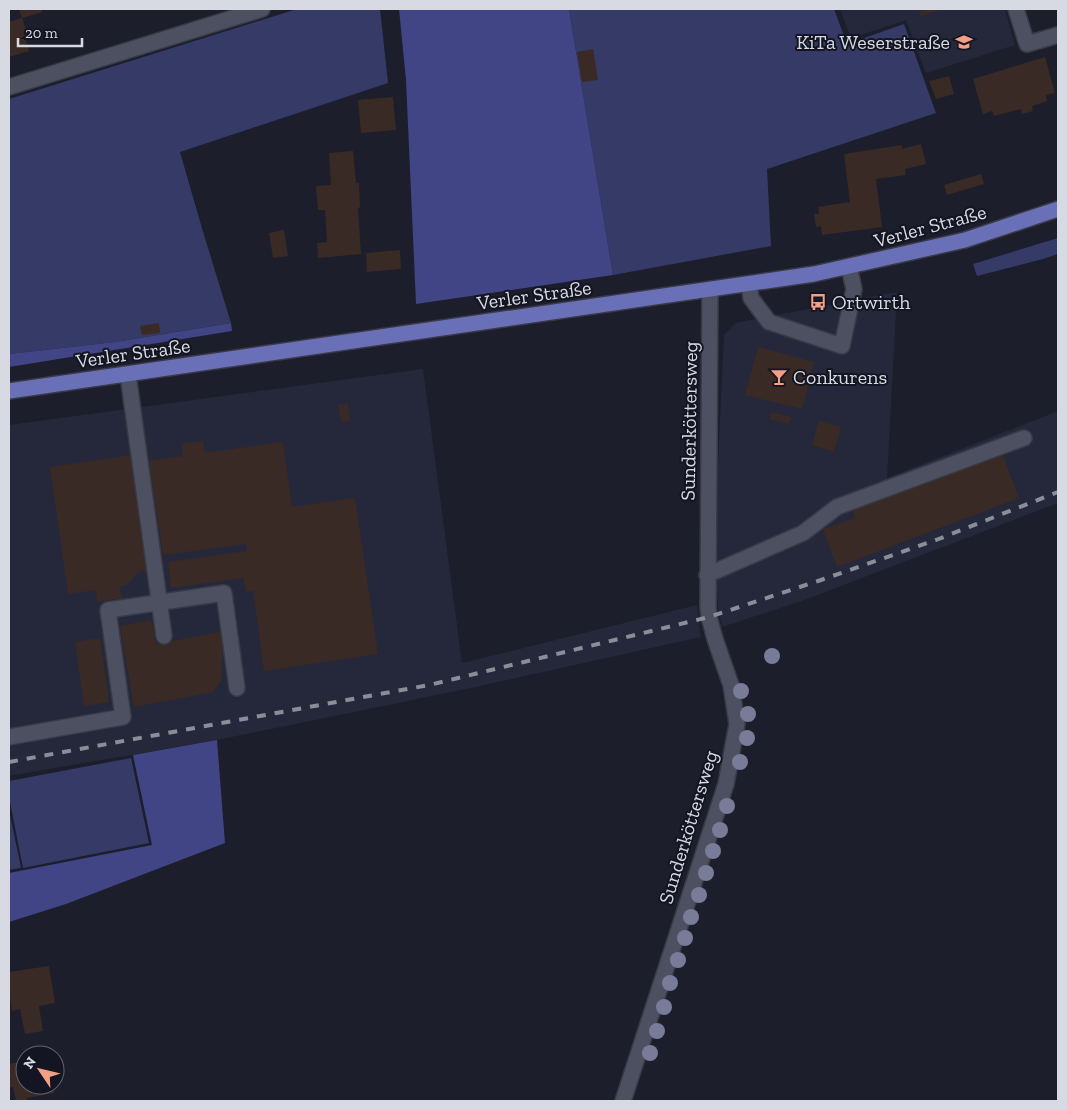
<svg xmlns="http://www.w3.org/2000/svg" width="1067" height="1110" font-family="'Zilla Slab',serif">
  <style>
    .built { fill: #25283a }
    .green { fill: #363a67 }
    .forest { fill: #414586 }
    .building { fill: #3a2a25 }
    .lines { fill: none; stroke-linecap: round; stroke-linejoin: round }
    .minor-casing { stroke: #393a46; stroke-width: 18 }
    .major-casing { stroke: #393a46; stroke-width: 18 }
    .minor { stroke: #4d5060; stroke-width: 15 }
    .major { stroke: #6970b8; stroke-width: 15 }
    .rail { stroke: #8b8d98; stroke-width: 4; stroke-dasharray: 9 9; stroke-linecap: butt }
    .tree { fill: #787c98 }
    .labels { text-anchor: middle; dominant-baseline: central; stroke-width: 4; stroke-linejoin: round; paint-order: stroke }
    .poi-label { font-size: 20px; fill: #d8dae3; stroke: #131522; text-anchor: start }
    .street-label { font-size: 20px; fill: #d8dae3; stroke: #131522 }
  </style>
  <rect width="100%" height="100%" fill="#1c1e2c"/>
  <g class="built">
    <path d="M 840,9 L 1005,9 L 1015,45 L 926,73 L 906,20 L 851,38 Z"/>
    <path d="M 897,292 L 887,478 L 1058,411 L 1058,503 L 799,602 L 722,627 L 718,608 L 714,548 L 724,335 L 736,323 Z"/>
    <path d="M 423,369 L 462,663 L 697,605 L 701,637 L 466,689 L 217,740 L 9,776 L 9,425 Z"/>
  </g>
  <g class="green">
    <path d="M 297,9 L 380,9 L 388,83 L 180,152 L 201,225 L 231,323 L 115,342 L 9,354 L 9,99 Z"/>
    <path d="M 569,9 L 834,9 L 847,44 L 904,24 L 936,113 L 767,169 L 771,246 L 613,275 Z"/>
    <path d="M 1058,238 L 1058,254 L 1043,259 L 977,276 L 973,264 Z"/>
    <path d="M 131,758 L 149,843 L 23,868 L 9,797 L 9,781 Z"/>
    <path d="M 9,810 L 21,868 L 9,870 Z"/>
  </g>
  <g class="forest">
    <path d="M 399,9 L 569,9 L 613,275 L 416,304 L 406,80 Z"/>
    <path d="M 231,323 L 232,331 L 9,367 L 9,354 L 115,342 Z"/>
    <path d="M 217,740 L 225,843 L 66,904 L 9,922 L 9,873 L 152,845 L 133,755 Z"/>
  </g>
  <g class="building">
    <path d="M 19,9 L 41,9 L 42,12 L 22,18 L 29,39 L 26,40 L 29,51 L 9,57 L 9,22 L 22,18 Z"/>
    <path d="M 928,9 L 944,9 L 921,16 L 919,11 Z"/>
    <path d="M 593,49 L 598,80 L 582,82 L 577,52 Z"/>
    <path d="M 1045,57 L 1055,93 L 1046,95 L 1047,101 L 1032,106 L 1033,111 L 1022,114 L 1021,109 L 994,116 L 992,111 L 983,114 L 973,79 Z"/>
    <path d="M 949,76 L 954,94 L 936,99 L 929,81 Z"/>
    <path d="M 393,97 L 396,130 L 361,133 L 358,100 Z"/>
    <path d="M 921,144 L 926,164 L 905,169 L 906,175 L 876,179 L 882,227 L 822,235 L 821,226 L 816,227 L 814,214 L 819,214 L 818,207 L 850,202 L 844,154 L 902,145 L 902,149 Z"/>
    <path d="M 353,151 L 356,183 L 359,183 L 360,207 L 358,208 L 361,254 L 318,258 L 317,243 L 327,242 L 325,210 L 318,210 L 316,186 L 331,185 L 329,153 Z"/>
    <path d="M 981,174 L 984,184 L 947,195 L 944,185 Z"/>
    <path d="M 284,230 L 288,256 L 273,258 L 269,233 Z"/>
    <path d="M 400,250 L 401,269 L 367,272 L 366,253 Z"/>
    <path d="M 159,323 L 160,333 L 142,335 L 140,326 Z"/>
    <path d="M 758,347 L 814,362 L 802,409 L 745,395 Z"/>
    <path d="M 348,403 L 350,421 L 341,422 L 338,405 Z"/>
    <path d="M 772,412 L 791,417 L 789,424 L 770,419 Z"/>
    <path d="M 819,421 L 841,427 L 834,452 L 812,445 Z"/>
    <path d="M 203,441 L 205,453 L 283,442 L 292,507 L 355,498 L 378,654 L 264,671 L 253,591 L 246,592 L 243,578 L 171,588 L 168,562 L 247,551 L 246,544 L 163,555 L 149,461 L 183,456 L 181,444 Z"/>
    <path d="M 1002,453 L 1019,498 L 837,567 L 823,529 L 855,518 L 852,509 Z"/>
    <path d="M 132,455 L 149,570 L 138,572 L 127,585 L 120,587 L 122,598 L 97,602 L 96,590 L 68,594 L 50,467 Z"/>
    <path d="M 151,620 L 156,644 L 221,632 L 223,641 L 221,681 L 213,692 L 134,707 L 120,626 Z"/>
    <path d="M 100,638 L 109,702 L 84,706 L 75,642 Z"/>
    <path d="M 49,966 L 55,1003 L 39,1006 L 43,1031 L 25,1034 L 20,1009 L 12,1011 L 10,996 L 9,996 L 9,972 Z"/>
    <path d="M 25,1061 L 25,1085 L 53,1085 L 54,1093 L 27,1098 L 27,1101 L 16,1101 L 13,1087 L 9,1088 L 9,1073 L 10,1073 L 9,1064 Z"/>
    <path d="M 58,1068 L 60,1082 L 55,1083 L 55,1069 Z"/>
  </g>
  <g class="lines">
    <g class="minor-casing">
      <g id="minor">
        <path d="M 1016,9 L 1027,44 L 1058,35"/>
        <path d="M 9,87 L 262,9"/>
        <path d="M 749,284 L 751,298 L 769,322 L 842,346 L 854,289 L 849,267"/>
        <path d="M 128,375 L 164,636"/>
        <path d="M 707,575 L 803,533 L 837,507 L 1024,438"/>
        <path d="M 9,737 L 123,717 L 108,610 L 224,593 L 237,688"/>
        <path d="M 623,1101 L 726,784 L 737,724 L 731,685 L 715,639 L 709,617 L 708,607 L 710,290"/>
      </g>
    </g>
    <g class="major-casing">
      <path id="major" d="M 9,391 L 814,274 L 965,240 L 1058,209"/>
    </g>
    <use href="#minor" class="minor"/>
    <use href="#major" class="major"/>
    <path class="rail" d="M 9,762 L 429,685 L 709,617 L 821,580 L 936,540 L 1058,492"/>
  </g>
  <g class="tree">
    <circle cx="772" cy="656" r="8"/>
    <circle cx="741" cy="691" r="8"/>
    <circle cx="748" cy="714" r="8"/>
    <circle cx="747" cy="738" r="8"/>
    <circle cx="740" cy="762" r="8"/>
    <circle cx="727" cy="806" r="8"/>
    <circle cx="720" cy="830" r="8"/>
    <circle cx="713" cy="851" r="8"/>
    <circle cx="706" cy="873" r="8"/>
    <circle cx="699" cy="895" r="8"/>
    <circle cx="691" cy="917" r="8"/>
    <circle cx="685" cy="938" r="8"/>
    <circle cx="678" cy="960" r="8"/>
    <circle cx="670" cy="983" r="8"/>
    <circle cx="664" cy="1007" r="8"/>
    <circle cx="657" cy="1031" r="8"/>
    <circle cx="650" cy="1053" r="8"/>
  </g>
  <defs>
    <g id="school-bare" transform="scale(1.35)"><path d="M0-5L7-2L0 1L-7-2ZM-4 1L0 2.5L4 1V4Q0 6-4 4Z" fill="#f39f84" stroke="#131522" stroke-width="2.5" paint-order="stroke"/></g>
    <g id="bus-bare" transform="scale(1.35)"><path d="M-5-6H5V4H4V6H2V4H-2V6H-4V4H-5ZM-3.5-4V0h7V-4ZM-3.5 1.2v1.5H-2V1.2ZM2 1.2v1.5H3.5V1.2Z" fill="#f39f84" stroke="#131522" stroke-width="2.5" paint-order="stroke"/></g>
    <g id="bar-bare" transform="scale(1.35)"><path d="M-6-5H6L.8 .8V4.5H3.5V6h-7V4.5H-.8V.8Z" fill="#f39f84" stroke="#131522" stroke-width="2.5" paint-order="stroke"/></g>
  </defs>
  <g fill-rule="evenodd">
    <use href="#school-bare" x="964" y="42"/>
    <use href="#bus-bare" x="818" y="302"/>
    <use href="#bar-bare" x="779" y="377"/>
  </g>
  <g class="labels">
    <g class="poi-label">
      <text x="950" y="42" text-anchor="end">KiTa Weserstraße</text>
      <text x="832" y="302">Ortwirth</text>
      <text x="793" y="377">Conkurens</text>
    </g>
    <g class="street-label">
      <text transform="translate(930 226) rotate(-15)">Verler Straße</text>
      <text transform="translate(534 295) rotate(-8)">Verler Straße</text>
      <text transform="translate(133 353) rotate(-8)">Verler Straße</text>
      <text transform="translate(689 421) rotate(-89)">Sunderköttersweg</text>
      <text transform="translate(688 827) rotate(-73)">Sunderköttersweg</text>
    </g>
  </g>
  <rect width="1067" height="1110" fill="none" stroke="#d8dae3" stroke-width="20"/>
  <g transform="translate(40 1070) rotate(305)"><circle r="24" fill="#131522" stroke="#62646f"/>
  <path d="M0-4L9 19L0 12L-9 19Z" fill="#f39f84"/>
  <text y="-8" font-size="14" font-weight="bold" text-anchor="middle" fill="#d8dae3">N</text>
  </g>
  <path d="M18 38v8h64v-8" fill="none" stroke="#d8dae3" stroke-width="2.5"/>
  <text x="25" y="38" font-size="15" fill="#d8dae3" stroke="#131522" stroke-width="4" paint-order="stroke">20 m</text>
</svg>
